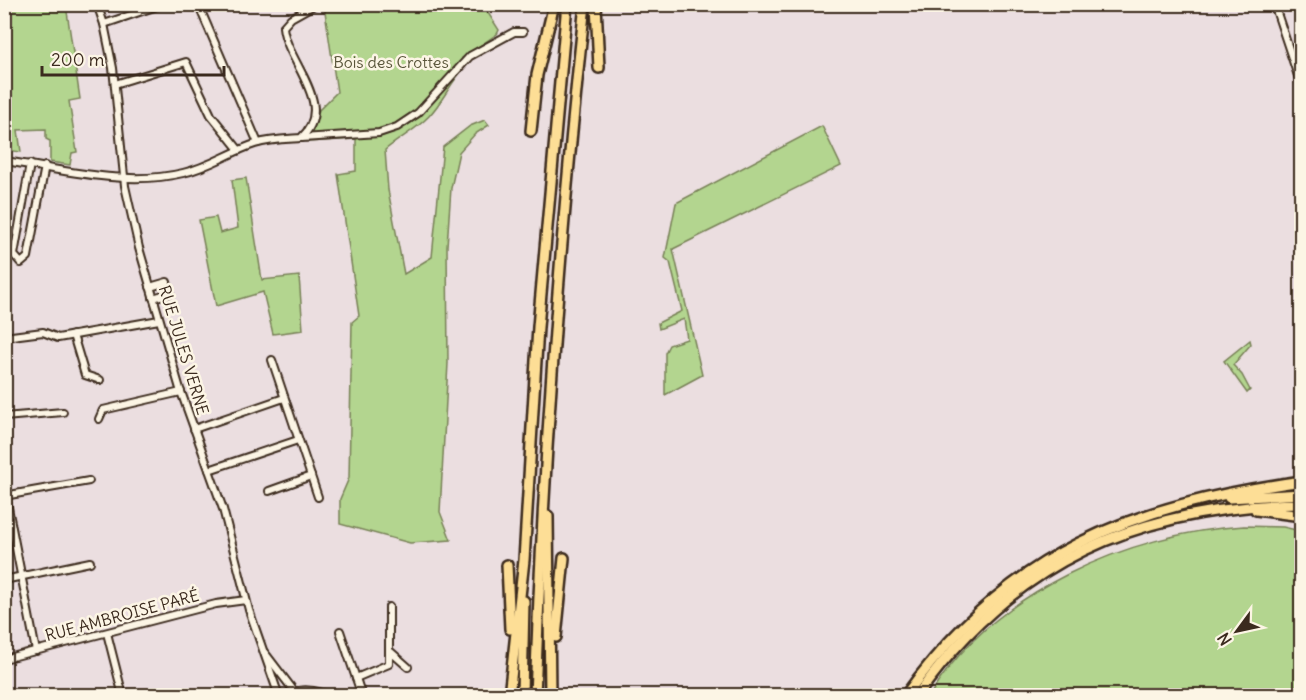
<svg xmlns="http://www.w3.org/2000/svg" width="1306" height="700" font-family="Delius,sans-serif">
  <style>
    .green { fill: #b3d58f; stroke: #778056; stroke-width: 1.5 }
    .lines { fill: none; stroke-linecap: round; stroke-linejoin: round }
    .minor-casing { stroke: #3b2a1e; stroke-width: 10 }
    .highway-casing { stroke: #3b2a1e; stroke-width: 14 }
    .minor { stroke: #fcf5e5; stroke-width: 6 }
    .highway { stroke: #fdde96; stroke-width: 9 }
    .labels { text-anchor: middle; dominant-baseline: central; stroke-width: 5; stroke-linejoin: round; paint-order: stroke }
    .park-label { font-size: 16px; fill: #59553a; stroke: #fcf5e5 }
    .street-label { font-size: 16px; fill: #3b2a1e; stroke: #fcf5e5 }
  </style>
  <rect width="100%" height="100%" fill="#ebdee0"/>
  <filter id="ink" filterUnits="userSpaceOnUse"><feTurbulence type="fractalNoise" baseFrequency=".0167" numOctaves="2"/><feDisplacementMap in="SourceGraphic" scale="12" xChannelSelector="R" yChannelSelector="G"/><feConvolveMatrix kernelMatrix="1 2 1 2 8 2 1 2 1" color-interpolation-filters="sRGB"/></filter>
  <g filter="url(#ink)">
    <g class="green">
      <path d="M 4,5 L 66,5 L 80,99 L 69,101 L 77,152 L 72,153 L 70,165 L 50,162 L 50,141 L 46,139 L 46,129 L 18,130 L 21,152 L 5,150 Z"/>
      <path d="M 324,5 L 483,5 L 499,30 L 497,34 L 462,58 L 465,67 C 451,82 443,101 429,116 C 416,130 399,138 385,150 L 388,190 L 404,274 L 432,257 L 443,147 L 470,126 L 485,120 L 489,125 L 475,134 L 459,152 L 451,188 L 447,246 L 448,363 L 440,512 L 451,540 L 410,543 L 340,524 L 340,499 L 349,478 L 352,322 L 359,316 L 338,174 L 356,171 L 356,139 L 309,142 L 319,110 L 337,92 Z"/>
      <path d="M 822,126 L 841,166 L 673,249 L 702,375 L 665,395 L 665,353 L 669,345 L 687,339 L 684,319 L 659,329 L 658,323 L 682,311 L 670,262 L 665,258 L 676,203 Z"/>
      <path d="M 246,178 L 262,280 L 299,276 L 303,330 L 273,334 L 263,292 L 216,306 L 199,220 L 216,217 L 220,233 L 238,228 L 232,180 Z"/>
      <path d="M 1250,340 L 1251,344 L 1233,365 L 1242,375 L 1250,390 L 1247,393 L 1224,361 Z"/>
      <path d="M 1244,526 L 1283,527 L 1301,531 L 1301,695 L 930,695 C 992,592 1129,533 1244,526 Z"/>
    </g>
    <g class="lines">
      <g class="minor-casing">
        <g id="minor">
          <path d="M 97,4 L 104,24 L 113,68 L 125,186 L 139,248 L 180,389 L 223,509 L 249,610 L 279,696"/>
          <path d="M 198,4 L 258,143"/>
          <path d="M 1274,4 L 1302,88"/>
          <path d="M 104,24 L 163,4"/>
          <path d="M 115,84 L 186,62 L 211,115 L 239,150"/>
          <path d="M 302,138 L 379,133 L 397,127 L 418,113 L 470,56 L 514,32 L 523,32"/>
          <path d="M 4,161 C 62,169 125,187 183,173 C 210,167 230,152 255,144 C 270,139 286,139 301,138 C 337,105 287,63 283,27 L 291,18 L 316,4"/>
          <path d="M 30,164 L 14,255 L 21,263 L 28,257 L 45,166"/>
          <path d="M 150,287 L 167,282 L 170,293 L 153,298"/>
          <path d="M 73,335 L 85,375 L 100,380"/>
          <path d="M 4,337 L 43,332 L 58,338 L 159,320"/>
          <path d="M 272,360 L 318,497"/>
          <path d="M 4,417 L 63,412"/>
          <path d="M 99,419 L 103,410 L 181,392"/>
          <path d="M 194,429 L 284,398"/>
          <path d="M 209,470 L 298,440"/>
          <path d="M 4,487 L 36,651"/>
          <path d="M 269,491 L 311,476"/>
          <path d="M 4,496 L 89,481"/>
          <path d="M 4,580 L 90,562"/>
          <path d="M 340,631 L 362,696"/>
          <path d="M 107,633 L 123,696"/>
          <path d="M 391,652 L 408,667"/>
          <path d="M 265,653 L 294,691"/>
          <path d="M 4,659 L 216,604 L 246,600"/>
          <path d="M 356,678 L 389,664 L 389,607"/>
          <path d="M 285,696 C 299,687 317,690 331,696"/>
          <path d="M 560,696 L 560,695"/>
        </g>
      </g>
      <g class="highway-casing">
        <g id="highway">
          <path d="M 596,4 L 599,68"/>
          <path d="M 531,131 L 537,75 L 554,4"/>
          <path d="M 1229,498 L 1302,494"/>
          <path d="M 1256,510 L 1302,516"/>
          <path d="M 548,516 L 550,696"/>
          <path d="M 507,565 L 510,629"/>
          <path d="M 556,637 L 564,558"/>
          <path d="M 509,696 L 524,560 L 538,327 L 567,4"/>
          <path d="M 522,696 L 524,601"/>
          <path d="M 535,696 C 543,465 560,234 585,4"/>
          <path d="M 905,696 C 1008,552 1131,505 1302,481"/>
          <path d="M 917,696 C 1012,561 1139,506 1302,504"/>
        </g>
      </g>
      <use href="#minor" class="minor"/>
      <use href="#highway" class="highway"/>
    </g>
  </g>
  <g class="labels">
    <g class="park-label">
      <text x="391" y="62">Bois des Crottes</text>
    </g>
    <g class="street-label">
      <text transform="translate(184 350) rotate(73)">RUE JULES VERNE</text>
      <text transform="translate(122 615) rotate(-15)">RUE AMBROISE PARÉ</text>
    </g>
  </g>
  <rect width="1306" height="700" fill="none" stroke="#fcf5e5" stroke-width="24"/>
  <rect x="12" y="12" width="1282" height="676" fill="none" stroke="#3b2a1e" stroke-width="2" filter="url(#ink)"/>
  <g transform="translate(1237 631) rotate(237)" stroke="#fcf5e5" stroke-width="4.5" paint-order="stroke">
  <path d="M0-4.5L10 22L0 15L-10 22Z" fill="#3b2a1e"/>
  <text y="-9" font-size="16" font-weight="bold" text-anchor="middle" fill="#3b2a1e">N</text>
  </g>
  <path d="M42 66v9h182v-9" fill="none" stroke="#3b2a1e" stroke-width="3"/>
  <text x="51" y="66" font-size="18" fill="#3b2a1e" stroke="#fcf5e5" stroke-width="4.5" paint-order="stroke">200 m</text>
</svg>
